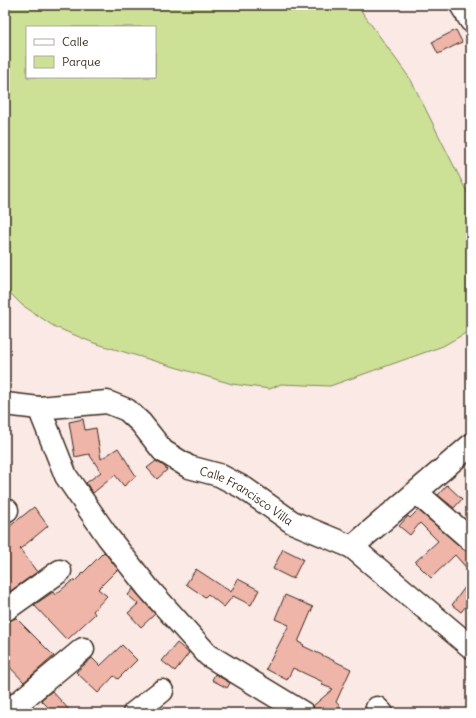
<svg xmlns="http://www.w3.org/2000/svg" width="476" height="718" font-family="Delius,sans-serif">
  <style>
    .green { fill: #cce196; stroke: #84865a; fill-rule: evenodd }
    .building { fill: #efb5a9; stroke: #3b2a1e }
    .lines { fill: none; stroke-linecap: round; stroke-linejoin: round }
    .minor-casing { stroke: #3b2a1e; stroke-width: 25 }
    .minor { stroke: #fff; stroke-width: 22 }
    .labels { text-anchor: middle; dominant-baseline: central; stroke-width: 3.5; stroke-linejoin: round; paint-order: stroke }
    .street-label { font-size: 12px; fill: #3b2a1e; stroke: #fff }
  </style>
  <rect width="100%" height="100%" fill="#fae9e5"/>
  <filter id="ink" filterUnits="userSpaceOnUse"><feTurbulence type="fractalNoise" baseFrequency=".025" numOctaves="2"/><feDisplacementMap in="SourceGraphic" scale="8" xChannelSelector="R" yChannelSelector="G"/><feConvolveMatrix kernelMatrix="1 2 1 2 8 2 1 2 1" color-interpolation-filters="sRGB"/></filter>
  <g filter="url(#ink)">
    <path class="green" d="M 5,5 L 357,5 L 411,80 L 471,200 L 471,327 L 464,334 L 443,346 L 330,386 L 281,384 L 270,389 L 232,384 L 94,343 L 55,327 L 22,305 L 5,288 ZM 27,27 L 155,27 L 155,77 L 27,77 Z"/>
    <g class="building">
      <path d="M 456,30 L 462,42 L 438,54 L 432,42 Z"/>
      <path d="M 83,419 L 85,430 L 96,428 L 101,459 L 118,448 L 136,476 L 124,486 L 115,475 L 93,493 L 86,483 L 101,472 L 89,454 L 75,457 L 69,422 Z"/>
      <path d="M 156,461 L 164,466 L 167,470 L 157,479 L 147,468 Z"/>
      <path d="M 447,485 L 462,499 L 454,508 L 438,495 Z"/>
      <path d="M 34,507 L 48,526 L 20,549 L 37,572 L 5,595 L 5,530 Z"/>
      <path d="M 418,510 L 463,549 L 471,552 L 471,573 L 455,555 L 431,578 L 415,562 L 438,541 L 420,523 L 410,535 L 399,526 L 408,516 L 410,518 Z"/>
      <path d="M 283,549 L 303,559 L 293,579 L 273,569 Z"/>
      <path d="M 104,552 L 118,569 L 98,589 L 107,596 L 93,611 L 95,614 L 67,640 L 34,605 L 53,592 L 55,595 L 73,580 L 74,582 Z"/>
      <path d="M 196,569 L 231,592 L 238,579 L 259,590 L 251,605 L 233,596 L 224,607 L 208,594 L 205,597 L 186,584 Z"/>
      <path d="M 471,579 L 471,600 L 461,612 L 452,605 Z"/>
      <path d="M 133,589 L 155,614 L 141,627 L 128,613 L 138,604 L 128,595 Z"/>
      <path d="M 285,595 L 313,607 L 298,642 L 304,645 L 303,646 L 351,669 L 336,702 L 346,713 L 315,713 L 313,706 L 333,689 L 322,685 L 323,682 L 293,668 L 287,680 L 266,669 L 289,625 L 275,619 Z"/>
      <path d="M 16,618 L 54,656 L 24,682 L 5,662 L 5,622 Z"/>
      <path d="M 177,643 L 189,653 L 175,671 L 162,661 Z"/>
      <path d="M 122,645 L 137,660 L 118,679 L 114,676 L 98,693 L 76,672 L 92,658 L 100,666 Z"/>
      <path d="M 215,674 L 230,683 L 227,688 L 212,680 Z"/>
      <path d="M 52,691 L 72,713 L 54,713 L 41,700 Z"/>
    </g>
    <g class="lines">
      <g class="minor-casing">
        <g id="minor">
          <path d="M 461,5 L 471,21"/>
          <path id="s1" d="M 5,404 L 39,408 L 107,402 L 127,410 L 141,423 L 163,451 L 189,467 L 219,475 L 244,488 L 292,522 L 352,547 L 471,647"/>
          <path d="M 39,408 L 66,476 L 108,537 L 148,588 L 208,655 L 303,713"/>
          <path d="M 417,493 L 471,540"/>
          <path d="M 5,511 L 7,510"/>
          <path d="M 352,547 L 471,445"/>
          <path d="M 5,610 L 60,571"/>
          <path d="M 377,708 L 382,713"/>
          <path d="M 6,713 L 83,649"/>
          <path d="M 134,713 L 162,691"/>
        </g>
      </g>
      <use href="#minor" class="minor"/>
    </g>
  </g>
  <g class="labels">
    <g class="street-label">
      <text stroke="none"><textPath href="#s1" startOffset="274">Calle Francisco Villa</textPath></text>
    </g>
  </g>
  <rect width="476" height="718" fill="none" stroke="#fff" stroke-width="20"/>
  <rect x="10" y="10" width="456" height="698" fill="none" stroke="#3b2a1e" stroke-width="1.5" filter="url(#ink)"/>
  <rect x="26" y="26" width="130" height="52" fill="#ffffff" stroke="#b1aaa5"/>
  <rect x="34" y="39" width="20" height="6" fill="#ffffff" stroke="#b1aaa5"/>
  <text x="62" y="46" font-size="12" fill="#3b2a1e">Calle</text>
  <rect x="34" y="56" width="20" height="12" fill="#cce196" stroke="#b1aaa5"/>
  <text x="62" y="66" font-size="12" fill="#3b2a1e">Parque</text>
</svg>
